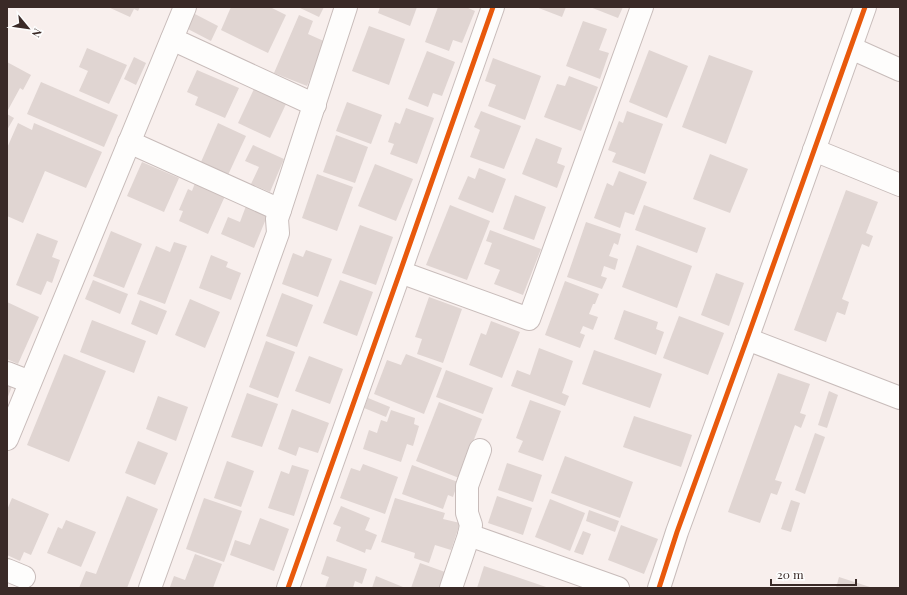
<svg xmlns="http://www.w3.org/2000/svg" width="907" height="595" font-family="'Playfair Display',serif">
  <style>
    .building { fill: #e0d5d2 }
    .lines { fill: none; stroke-linecap: round; stroke-linejoin: round }
    .street-casing { stroke: #c8bcba; stroke-width: 24 }
    .street { stroke: #fefdfc; stroke-width: 22 }
    .cycleway-casing { stroke: #fdfdfd; stroke-width: 8 }
    .cycleway { stroke: #e8590c; stroke-width: 5 }
  </style>
  <rect width="100%" height="100%" fill="#f8efed"/>
  <g class="building">
    <path d="M 108,7 L 140,7 L 138,11 L 134,9 L 130,17 Z"/>
    <path d="M 231,7 L 270,7 L 286,15 L 268,53 L 221,30 Z"/>
    <path d="M 298,7 L 324,7 L 319,17 Z"/>
    <path d="M 380,7 L 417,7 L 410,26 L 378,13 Z"/>
    <path d="M 438,7 L 466,7 L 475,11 L 462,43 L 453,40 L 449,51 L 425,42 Z"/>
    <path d="M 536,7 L 566,7 L 562,17 Z"/>
    <path d="M 590,7 L 623,7 L 618,18 Z"/>
    <path d="M 193,13 L 218,26 L 211,41 L 186,28 Z"/>
    <path d="M 299,15 L 313,21 L 308,34 L 326,42 L 307,86 L 274,73 Z"/>
    <path d="M 583,21 L 607,29 L 599,50 L 609,53 L 600,79 L 566,66 Z"/>
    <path d="M 369,26 L 405,39 L 389,85 L 352,71 Z"/>
    <path d="M 87,48 L 127,65 L 109,104 L 79,91 L 88,71 L 79,67 Z"/>
    <path d="M 649,50 L 688,66 L 667,118 L 629,102 Z"/>
    <path d="M 427,51 L 455,62 L 442,96 L 433,93 L 428,107 L 408,99 Z"/>
    <path d="M 709,55 L 753,71 L 726,144 L 682,127 Z"/>
    <path d="M 134,57 L 146,63 L 136,85 L 124,79 Z"/>
    <path d="M 493,58 L 541,76 L 525,120 L 488,106 L 496,85 L 485,81 Z"/>
    <path d="M 7,62 L 31,75 L 23,90 L 20,88 L 8,110 L 7,109 Z"/>
    <path d="M 197,70 L 239,88 L 225,118 L 195,105 L 198,97 L 187,92 Z"/>
    <path d="M 569,76 L 598,87 L 581,131 L 544,117 L 557,84 L 565,86 Z"/>
    <path d="M 41,82 L 118,115 L 104,147 L 27,114 Z"/>
    <path d="M 254,89 L 286,104 L 270,138 L 238,123 Z"/>
    <path d="M 347,102 L 382,115 L 371,144 L 336,131 Z"/>
    <path d="M 406,108 L 434,118 L 417,164 L 390,154 L 394,144 L 388,142 L 395,122 L 400,124 Z"/>
    <path d="M 481,111 L 521,126 L 504,169 L 470,157 L 480,130 L 474,127 Z"/>
    <path d="M 627,111 L 663,124 L 645,174 L 612,162 L 616,153 L 608,150 L 619,121 L 623,123 Z"/>
    <path d="M 7,114 L 14,118 L 7,130 Z"/>
    <path d="M 18,123 L 32,130 L 34,123 L 102,152 L 86,188 L 45,171 L 23,223 L 7,216 L 7,148 Z"/>
    <path d="M 218,123 L 246,136 L 228,175 L 201,162 Z"/>
    <path d="M 336,135 L 368,147 L 355,183 L 323,172 Z"/>
    <path d="M 536,138 L 562,148 L 557,163 L 565,166 L 557,188 L 522,174 Z"/>
    <path d="M 253,145 L 284,159 L 270,192 L 251,184 L 259,167 L 245,161 Z"/>
    <path d="M 710,154 L 748,169 L 730,213 L 693,199 Z"/>
    <path d="M 142,162 L 179,178 L 164,212 L 127,196 Z"/>
    <path d="M 375,164 L 413,179 L 396,221 L 358,206 Z"/>
    <path d="M 479,168 L 506,179 L 493,213 L 458,199 L 468,176 L 475,179 Z"/>
    <path d="M 619,171 L 647,182 L 634,215 L 625,212 L 620,228 L 594,218 L 607,183 L 613,186 Z"/>
    <path d="M 317,174 L 353,187 L 337,231 L 302,218 Z"/>
    <path d="M 195,183 L 225,196 L 208,234 L 179,221 L 183,211 L 179,210 L 188,189 L 192,191 Z"/>
    <path d="M 846,190 L 878,202 L 866,233 L 873,236 L 869,247 L 862,244 L 842,299 L 849,302 L 845,315 L 837,312 L 826,342 L 794,330 Z"/>
    <path d="M 515,195 L 546,207 L 534,240 L 503,229 Z"/>
    <path d="M 450,205 L 490,221 L 467,280 L 426,265 Z"/>
    <path d="M 644,205 L 706,228 L 697,253 L 635,230 Z"/>
    <path d="M 246,206 L 268,214 L 254,248 L 221,234 L 228,217 L 240,222 Z"/>
    <path d="M 586,222 L 621,234 L 618,245 L 614,243 L 609,256 L 618,259 L 615,270 L 604,266 L 601,276 L 607,278 L 602,289 L 567,277 Z"/>
    <path d="M 360,225 L 393,237 L 376,285 L 342,273 Z"/>
    <path d="M 490,230 L 541,249 L 523,295 L 494,284 L 500,270 L 484,264 L 492,243 L 486,241 Z"/>
    <path d="M 111,231 L 142,244 L 124,288 L 93,276 Z"/>
    <path d="M 37,233 L 58,241 L 52,257 L 60,260 L 52,283 L 47,281 L 41,295 L 16,285 Z"/>
    <path d="M 174,242 L 187,246 L 165,304 L 137,294 L 156,246 L 170,252 Z"/>
    <path d="M 637,245 L 692,266 L 677,308 L 622,287 Z"/>
    <path d="M 306,250 L 332,259 L 318,297 L 282,284 L 293,253 L 303,257 Z"/>
    <path d="M 211,255 L 228,262 L 226,267 L 241,273 L 231,300 L 199,288 Z"/>
    <path d="M 716,273 L 744,283 L 729,326 L 701,315 Z"/>
    <path d="M 93,280 L 128,294 L 120,314 L 85,299 Z"/>
    <path d="M 340,280 L 373,292 L 357,336 L 323,323 Z"/>
    <path d="M 565,281 L 599,294 L 595,304 L 593,304 L 589,314 L 598,317 L 593,330 L 583,326 L 580,333 L 585,335 L 580,348 L 545,335 Z"/>
    <path d="M 282,293 L 313,305 L 297,347 L 266,336 Z"/>
    <path d="M 429,297 L 462,309 L 443,363 L 417,354 L 422,339 L 415,337 Z"/>
    <path d="M 190,299 L 220,312 L 205,348 L 175,335 Z"/>
    <path d="M 140,300 L 167,311 L 157,335 L 131,324 Z"/>
    <path d="M 7,302 L 39,317 L 18,364 L 7,359 Z"/>
    <path d="M 624,310 L 658,322 L 656,329 L 664,332 L 656,355 L 614,339 Z"/>
    <path d="M 679,316 L 724,333 L 708,375 L 663,358 Z"/>
    <path d="M 92,320 L 146,341 L 134,373 L 80,352 Z"/>
    <path d="M 491,321 L 520,332 L 502,378 L 469,365 L 481,333 L 486,335 Z"/>
    <path d="M 266,341 L 295,352 L 278,398 L 249,387 Z"/>
    <path d="M 539,348 L 573,361 L 562,393 L 569,396 L 565,406 L 511,386 L 517,370 L 530,375 Z"/>
    <path d="M 594,350 L 662,374 L 650,408 L 582,384 Z"/>
    <path d="M 64,354 L 106,371 L 69,462 L 27,445 Z"/>
    <path d="M 406,354 L 442,368 L 424,414 L 374,394 L 387,360 L 401,365 Z"/>
    <path d="M 309,356 L 343,369 L 330,404 L 295,391 Z"/>
    <path d="M 446,370 L 493,388 L 483,414 L 436,397 Z"/>
    <path d="M 778,373 L 810,384 L 800,413 L 806,415 L 801,428 L 795,425 L 775,480 L 782,482 L 777,495 L 771,493 L 760,523 L 728,512 Z"/>
    <path d="M 7,381 L 13,384 L 7,399 Z"/>
    <path d="M 829,391 L 838,395 L 827,428 L 818,425 Z"/>
    <path d="M 247,393 L 278,404 L 262,447 L 231,437 Z"/>
    <path d="M 158,396 L 188,407 L 176,441 L 146,429 Z"/>
    <path d="M 368,398 L 390,407 L 386,417 L 364,408 Z"/>
    <path d="M 530,400 L 561,411 L 543,461 L 518,452 L 523,441 L 516,438 Z"/>
    <path d="M 439,402 L 482,419 L 459,478 L 416,461 Z"/>
    <path d="M 292,409 L 329,423 L 318,453 L 299,447 L 296,456 L 278,449 Z"/>
    <path d="M 391,410 L 415,418 L 414,424 L 419,426 L 413,446 L 407,444 L 401,462 L 363,449 L 369,430 L 377,433 L 381,420 L 387,422 Z"/>
    <path d="M 634,416 L 692,435 L 681,467 L 623,447 Z"/>
    <path d="M 815,433 L 825,437 L 805,494 L 795,490 Z"/>
    <path d="M 138,441 L 168,453 L 155,485 L 125,473 Z"/>
    <path d="M 565,456 L 633,482 L 620,518 L 551,493 Z"/>
    <path d="M 227,461 L 254,471 L 241,507 L 214,498 Z"/>
    <path d="M 507,463 L 542,475 L 533,502 L 498,490 Z"/>
    <path d="M 363,464 L 398,477 L 385,514 L 340,498 L 351,468 L 360,471 Z"/>
    <path d="M 292,465 L 309,470 L 294,516 L 268,508 L 281,471 L 289,474 Z"/>
    <path d="M 412,465 L 458,482 L 453,497 L 448,495 L 443,509 L 402,494 Z"/>
    <path d="M 127,496 L 158,509 L 127,588 L 79,588 L 86,571 L 96,574 Z"/>
    <path d="M 497,496 L 532,508 L 523,535 L 488,523 Z"/>
    <path d="M 12,498 L 49,514 L 31,555 L 24,552 L 20,561 L 7,555 L 7,510 Z"/>
    <path d="M 204,498 L 242,511 L 224,562 L 186,549 Z"/>
    <path d="M 395,498 L 445,513 L 443,519 L 460,523 L 451,550 L 435,545 L 429,563 L 414,558 L 415,553 L 381,542 Z"/>
    <path d="M 550,499 L 585,513 L 570,551 L 535,537 Z"/>
    <path d="M 791,500 L 800,503 L 791,532 L 781,529 Z"/>
    <path d="M 341,506 L 370,518 L 365,530 L 377,535 L 371,550 L 366,549 L 365,553 L 336,541 L 341,527 L 333,524 Z"/>
    <path d="M 589,510 L 619,521 L 615,532 L 586,521 Z"/>
    <path d="M 260,518 L 289,529 L 274,571 L 230,555 L 235,540 L 250,545 Z"/>
    <path d="M 66,520 L 96,532 L 81,567 L 47,553 L 58,527 L 62,529 Z"/>
    <path d="M 621,525 L 658,539 L 644,574 L 608,560 Z"/>
    <path d="M 583,531 L 591,534 L 583,555 L 574,552 Z"/>
    <path d="M 195,554 L 222,564 L 213,588 L 174,588 L 170,587 L 174,576 L 185,580 Z"/>
    <path d="M 327,556 L 367,569 L 362,584 L 355,581 L 353,588 L 325,588 L 329,577 L 321,574 Z"/>
    <path d="M 420,563 L 445,572 L 440,588 L 411,588 Z"/>
    <path d="M 484,566 L 549,588 L 477,588 Z"/>
    <path d="M 376,576 L 403,587 L 403,588 L 372,588 Z"/>
    <path d="M 839,577 L 873,588 L 836,588 Z"/>
  </g>
  <g class="lines">
    <g class="street-casing">
      <g id="street">
        <path d="M 172,39 L 315,105"/>
        <path d="M 851,48 L 900,70"/>
        <path d="M 129,142 L 280,210"/>
        <path d="M 814,150 L 900,185"/>
        <path d="M 400,272 L 529,319 L 642,7"/>
        <path d="M 747,339 L 900,398"/>
        <path d="M 7,373 L 30,382"/>
        <path d="M 7,439 L 185,7"/>
        <path d="M 469,535 L 618,588"/>
        <path d="M 7,570 L 24,577"/>
        <path d="M 150,588 L 278,233 L 277,219 L 280,210 L 346,7"/>
        <path d="M 288,588 L 400,272 L 493,7"/>
        <path d="M 451,588 L 469,535 L 471,525 L 467,513 L 467,486 L 480,450"/>
        <path d="M 659,588 L 677,532 L 747,339 L 865,7"/>
      </g>
    </g>
    <use href="#street" class="street"/>
    <g class="cycleway-casing">
      <g id="cycleway">
        <path d="M 288,588 L 400,272 L 493,7"/>
        <path d="M 659,588 L 677,532 L 747,339 L 865,7"/>
      </g>
    </g>
    <use href="#cycleway" class="cycleway"/>
  </g>
  <rect width="907" height="595" fill="none" stroke="#3a2a27" stroke-width="16"/>
  <g transform="translate(28 28) rotate(119)" stroke="#fdfdfd" stroke-width="3" paint-order="stroke">
  <path d="M0-3L7 15L0 10L-7 15Z" fill="#3a2a27"/>
  <text y="-6" font-size="11" font-weight="bold" text-anchor="middle" fill="#3a2a27">N</text>
  </g>
  <path d="M771 579v6h85v-6" fill="none" stroke="#3a2a27" stroke-width="2"/>
  <text x="777" y="579" font-size="12" fill="#3a2a27" stroke="#fdfdfd" stroke-width="3" paint-order="stroke">20 m</text>
</svg>
